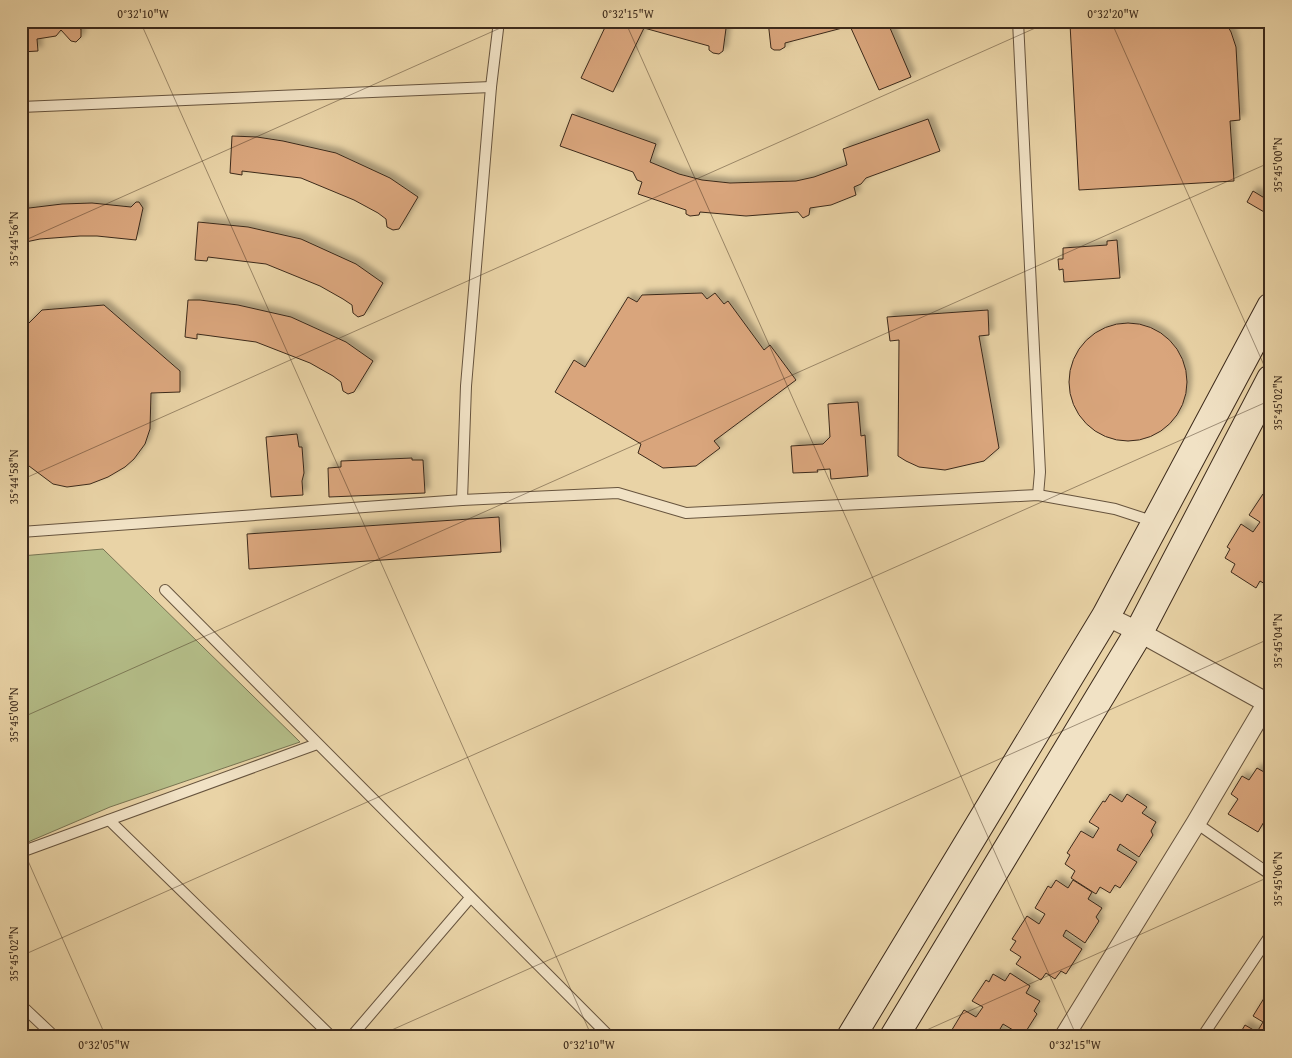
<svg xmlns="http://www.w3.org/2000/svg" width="1292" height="1058" font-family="'Gentium Book Plus',serif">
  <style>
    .green { fill: #b4bd88; stroke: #787452 }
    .building { fill: #d9a57b; stroke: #3c2a1b; filter: url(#shadow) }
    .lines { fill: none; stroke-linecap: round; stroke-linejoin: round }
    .lane-casing { stroke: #67543e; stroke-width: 12 }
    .street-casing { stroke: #67543e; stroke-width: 21 }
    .secondary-casing { stroke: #3c2a1b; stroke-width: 30 }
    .lane { stroke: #f1e2c5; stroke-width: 10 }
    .street { stroke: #f1e2c5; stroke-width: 19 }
    .secondary { stroke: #f1e2c5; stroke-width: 28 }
    .ticks { fill: none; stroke: #3c2a1b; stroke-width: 1; stroke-opacity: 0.45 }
    .neatline { fill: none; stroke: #3c2a1b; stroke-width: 2 }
    .ticks-label { font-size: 12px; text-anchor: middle; fill: #3c2a1b }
  </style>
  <defs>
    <filter id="shadow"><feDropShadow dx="4.5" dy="-4.5" stdDeviation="2.5" flood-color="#0004"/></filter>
  </defs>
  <rect width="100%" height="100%" fill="#e9d3a6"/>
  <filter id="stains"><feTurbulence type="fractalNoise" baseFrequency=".004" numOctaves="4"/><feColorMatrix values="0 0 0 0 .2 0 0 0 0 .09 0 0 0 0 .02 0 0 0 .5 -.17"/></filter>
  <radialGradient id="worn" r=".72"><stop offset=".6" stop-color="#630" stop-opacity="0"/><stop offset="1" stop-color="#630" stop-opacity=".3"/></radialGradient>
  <path class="green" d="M 103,549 L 300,742 L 110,807 L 21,845 L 21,556 Z"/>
  <g class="building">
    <path d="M 21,21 L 36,21 L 37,26 L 54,24 L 57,21 L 70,21 L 75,27 L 81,29 L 81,37 L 76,42 L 71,41 L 61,30 L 56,36 L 37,39 L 38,51 L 21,52 Z"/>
    <path d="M 608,21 L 727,21 L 723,51 L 719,54 L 713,53 L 709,50 L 709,46 L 644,28 L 613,92 L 581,78 Z"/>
    <path d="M 768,21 L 887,21 L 911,77 L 879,90 L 850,26 L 785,43 L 785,47 L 780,50 L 774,50 L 771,48 Z"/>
    <path d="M 1136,21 L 1222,21 L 1226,23 L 1231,32 L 1236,47 L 1240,120 L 1230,121 L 1234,181 L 1079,190 L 1070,24 Z"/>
    <path d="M 572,114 L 656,144 L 650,162 L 679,174 L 702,180 L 730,183 L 796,181 L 814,177 L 847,165 L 843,149 L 928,119 L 940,151 L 866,178 L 861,184 L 854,187 L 856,195 L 831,205 L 810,208 L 809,215 L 803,218 L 798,212 L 746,216 L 700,212 L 699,215 L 690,216 L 686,214 L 686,210 L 638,194 L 642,182 L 637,180 L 633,172 L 560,146 Z"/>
    <path d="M 232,136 L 257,137 L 283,141 L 336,153 L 390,178 L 418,197 L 399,229 L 393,230 L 387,227 L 386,219 L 378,213 L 354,200 L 301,178 L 242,171 L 242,175 L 230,173 Z"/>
    <path d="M 1253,191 L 1271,202 L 1271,216 L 1247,202 Z"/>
    <path d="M 136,202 L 139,202 L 143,208 L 136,240 L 97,236 L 80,236 L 40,239 L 21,243 L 21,209 L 62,204 L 92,203 L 131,207 Z"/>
    <path d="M 198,222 L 248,227 L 301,239 L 356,264 L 383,283 L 364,315 L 358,317 L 353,313 L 352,305 L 343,299 L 320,286 L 266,264 L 208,257 L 207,261 L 195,260 Z"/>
    <path d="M 1117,240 L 1120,278 L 1064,282 L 1063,269 L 1059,270 L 1058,259 L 1063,259 L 1063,248 L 1107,245 L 1107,241 Z"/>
    <path d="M 702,293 L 707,299 L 715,293 L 724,304 L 728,301 L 764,350 L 770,345 L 796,380 L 714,441 L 720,448 L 696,466 L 663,468 L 638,453 L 641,444 L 555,392 L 574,360 L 585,367 L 628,297 L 637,302 L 642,295 Z"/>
    <path d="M 188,300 L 200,300 L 238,305 L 291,317 L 346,342 L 373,361 L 354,392 L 348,394 L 343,391 L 341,382 L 333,376 L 310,363 L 256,342 L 197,334 L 197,339 L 185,337 Z"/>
    <path d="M 104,305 L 180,371 L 180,392 L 151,393 L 150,429 L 145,444 L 134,459 L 125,467 L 108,477 L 90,484 L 67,487 L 53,484 L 29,466 L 21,458 L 21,331 L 42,310 Z"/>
    <path d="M 988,310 L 989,335 L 979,336 L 999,448 L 984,461 L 945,470 L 919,467 L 906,461 L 898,456 L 899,340 L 890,341 L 887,317 Z"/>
    <circle cx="1128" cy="382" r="59"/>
    <path d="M 858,402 L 861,436 L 865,435 L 868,476 L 831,479 L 830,469 L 817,470 L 818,472 L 793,473 L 791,446 L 823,444 L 830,437 L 828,404 Z"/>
    <path d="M 297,434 L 299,447 L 302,447 L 304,473 L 302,481 L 303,495 L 271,497 L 266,437 Z"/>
    <path d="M 412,458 L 412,460 L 423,460 L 425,493 L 329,497 L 328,468 L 341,467 L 341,461 Z"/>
    <path d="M 1270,488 L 1271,586 L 1270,587 L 1260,581 L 1256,588 L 1231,572 L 1235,564 L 1225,558 L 1230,549 L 1227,547 L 1241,524 L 1253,532 L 1260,522 L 1249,515 L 1263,494 L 1266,496 Z"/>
    <path d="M 499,517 L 501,552 L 249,569 L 247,534 Z"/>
    <path d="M 1257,768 L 1264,772 L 1267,768 L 1271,770 L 1271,824 L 1265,820 L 1258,832 L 1228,814 L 1238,799 L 1231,794 L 1242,776 L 1249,780 Z"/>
    <path d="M 1110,794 L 1122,802 L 1127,794 L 1147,807 L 1142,813 L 1156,822 L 1151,831 L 1153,835 L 1139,857 L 1120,844 L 1117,850 L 1137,862 L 1120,888 L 1115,885 L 1110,893 L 1100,887 L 1096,894 L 1071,878 L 1075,871 L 1065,864 L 1070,855 L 1067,853 L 1081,831 L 1093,838 L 1099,828 L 1089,822 L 1103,801 L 1105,802 Z"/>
    <path d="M 1056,880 L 1068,888 L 1073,880 L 1092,892 L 1088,899 L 1102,908 L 1096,917 L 1099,921 L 1085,943 L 1066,930 L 1063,936 L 1082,949 L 1066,974 L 1061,971 L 1055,979 L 1046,973 L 1041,980 L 1016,964 L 1021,957 L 1010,950 L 1016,941 L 1012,939 L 1027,916 L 1039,924 L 1045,914 L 1035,908 L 1048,886 L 1051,888 Z"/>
    <path d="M 1010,973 L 1030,986 L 1026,993 L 1040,1001 L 1034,1011 L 1037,1014 L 1023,1036 L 1003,1024 L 1000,1029 L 1012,1037 L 952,1037 L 953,1035 L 950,1033 L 964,1010 L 976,1017 L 983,1007 L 972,1001 L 986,980 L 989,982 L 993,974 L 1005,981 Z"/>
    <path d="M 1271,994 L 1271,1037 L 1238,1037 L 1245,1025 L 1257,1032 L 1263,1022 L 1253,1016 L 1266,995 L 1269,997 Z"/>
  </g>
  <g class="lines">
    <g class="lane-casing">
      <g id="lane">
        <path d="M 1018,21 L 1040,472 L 1038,495"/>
        <path d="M 21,107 L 491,87"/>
        <path d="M 462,500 L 466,386 L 491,87 L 499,21"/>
        <path d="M 21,532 L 462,500 L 618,493 L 686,513 L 1038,495 L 1115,509 L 1155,522"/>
        <path d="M 165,590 L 610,1037"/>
        <path d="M 109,820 L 332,1037"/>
        <path d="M 1196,823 L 1271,875"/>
        <path d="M 21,852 L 317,744"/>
        <path d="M 21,1005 L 55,1037"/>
        <path d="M 351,1037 L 470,898"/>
        <path d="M 1202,1037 L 1271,934"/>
      </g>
    </g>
    <g class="street-casing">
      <g id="street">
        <path d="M 1106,616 L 1139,632 L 1271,705"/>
        <path d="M 1064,1037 L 1196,823 L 1271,696"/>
      </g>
    </g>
    <g class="secondary-casing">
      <g id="secondary">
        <path d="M 851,1037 L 1106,616 L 1271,307"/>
        <path d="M 894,1037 L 1139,632 L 1271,379"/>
      </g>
    </g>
    <use href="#lane" class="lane"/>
    <use href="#street" class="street"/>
    <use href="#secondary" class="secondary"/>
  </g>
  <path class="ticks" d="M 140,21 L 592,1037M 625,21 L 1077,1037M 1111,21 L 1271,381M 21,242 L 516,21M 21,480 L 1051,21M 21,718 L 1271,162M 21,845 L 106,1037M 21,956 L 1271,400M 376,1037 L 1271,638M 911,1037 L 1271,876"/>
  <rect width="1292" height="1058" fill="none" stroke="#e9d3a6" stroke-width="55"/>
  <rect x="28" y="28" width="1236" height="1002" class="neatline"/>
  <g class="ticks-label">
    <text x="143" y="18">0°32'10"W</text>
    <text x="628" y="18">0°32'15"W</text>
    <text x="1113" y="18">0°32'20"W</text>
    <text transform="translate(1278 165) rotate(-90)" y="4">35°45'00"N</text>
    <text transform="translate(14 239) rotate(-90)" y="4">35°44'56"N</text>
    <text transform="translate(1278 403) rotate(-90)" y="4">35°45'02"N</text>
    <text transform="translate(14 477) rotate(-90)" y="4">35°44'58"N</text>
    <text transform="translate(1278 641) rotate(-90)" y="4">35°45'04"N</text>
    <text transform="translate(14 715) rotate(-90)" y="4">35°45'00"N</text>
    <text transform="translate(1278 879) rotate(-90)" y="4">35°45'06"N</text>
    <text transform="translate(14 954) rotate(-90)" y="4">35°45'02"N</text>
    <text x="104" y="1049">0°32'05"W</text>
    <text x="589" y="1049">0°32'10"W</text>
    <text x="1075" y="1049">0°32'15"W</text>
  </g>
  <rect width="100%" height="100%" filter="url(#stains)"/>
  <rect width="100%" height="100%" fill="url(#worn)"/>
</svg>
